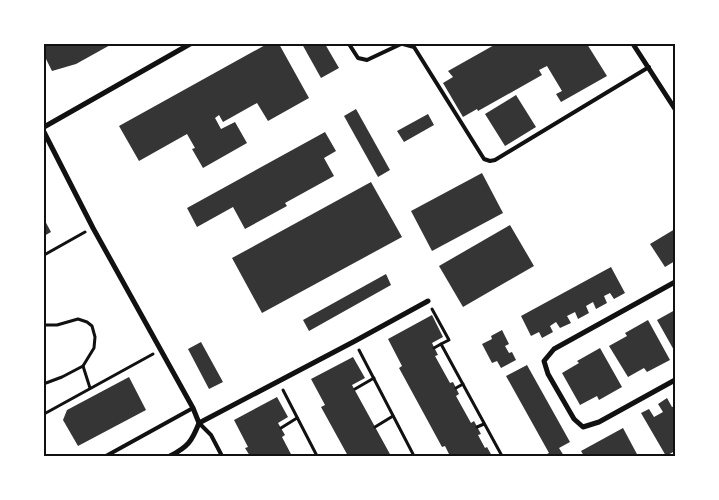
<svg xmlns="http://www.w3.org/2000/svg" width="719" height="500" font-family="Manrope,sans-serif">
  <style>
    .building { fill: #353535 }
    .lines { fill: none; stroke-linecap: round; stroke-linejoin: round }
    .path { stroke: #111; stroke-width: 3 }
    .service { stroke: #111; stroke-width: 4 }
    .minor { stroke: #111; stroke-width: 5 }
    .neatline { fill: none; stroke: #111; stroke-width: 2 }
  </style>
  <rect width="100%" height="100%" fill="#fff"/>
  <g class="building">
    <path d="M 44,44 L 112,44 L 76,64 L 52,71 L 44,55 Z"/>
    <path d="M 267,44 L 279,44 L 309,98 L 268,121 L 257,103 L 223,122 L 219,115 L 215,118 L 221,129 L 235,122 L 247,143 L 203,168 L 192,149 L 195,148 L 187,134 L 139,161 L 119,126 Z"/>
    <path d="M 302,44 L 325,44 L 339,68 L 321,78 Z"/>
    <path d="M 496,44 L 587,44 L 607,76 L 561,102 L 556,94 L 562,91 L 547,66 L 539,70 L 542,75 L 478,111 L 477,109 L 463,117 L 443,83 L 453,77 L 448,71 Z"/>
    <path d="M 516,95 L 536,127 L 505,146 L 485,114 Z"/>
    <path d="M 356,109 L 390,170 L 378,177 L 344,116 Z"/>
    <path d="M 428,114 L 434,125 L 404,142 L 397,131 Z"/>
    <path d="M 325,132 L 336,151 L 324,158 L 334,176 L 285,203 L 287,206 L 245,229 L 233,207 L 197,227 L 187,208 Z"/>
    <path d="M 482,173 L 503,213 L 432,251 L 411,211 Z"/>
    <path d="M 371,182 L 402,237 L 262,313 L 232,258 Z"/>
    <path d="M 44,219 L 51,232 L 44,236 Z"/>
    <path d="M 510,225 L 534,266 L 463,307 L 439,266 Z"/>
    <path d="M 675,229 L 675,261 L 665,267 L 650,244 Z"/>
    <path d="M 611,267 L 625,293 L 614,299 L 610,293 L 604,296 L 607,303 L 596,309 L 593,302 L 586,306 L 589,313 L 578,319 L 575,312 L 567,316 L 571,323 L 560,328 L 556,322 L 550,326 L 553,332 L 542,338 L 539,332 L 531,336 L 521,316 Z"/>
    <path d="M 386,274 L 391,285 L 309,331 L 303,320 Z"/>
    <path d="M 675,306 L 675,352 L 657,320 L 675,310 L 673,307 Z"/>
    <path d="M 432,315 L 443,337 L 432,343 L 438,355 L 435,356 L 450,383 L 453,382 L 459,394 L 456,396 L 471,423 L 474,421 L 481,434 L 478,435 L 485,448 L 487,447 L 492,456 L 450,456 L 445,446 L 442,447 L 399,368 L 402,366 L 388,339 Z"/>
    <path d="M 648,320 L 670,360 L 647,372 L 644,368 L 628,377 L 609,346 L 627,336 L 625,333 Z"/>
    <path d="M 502,330 L 509,344 L 505,346 L 509,353 L 512,352 L 516,360 L 501,368 L 497,361 L 492,363 L 482,344 L 492,339 L 491,336 Z"/>
    <path d="M 201,342 L 223,382 L 209,389 L 188,349 Z"/>
    <path d="M 600,348 L 622,387 L 599,400 L 597,396 L 580,405 L 562,373 L 579,363 L 577,361 Z"/>
    <path d="M 353,357 L 365,378 L 352,385 L 391,456 L 348,456 L 321,407 L 325,405 L 311,379 Z"/>
    <path d="M 527,365 L 570,442 L 559,448 L 564,456 L 543,456 L 549,453 L 506,376 Z"/>
    <path d="M 129,377 L 146,410 L 78,446 L 63,420 L 67,410 Z"/>
    <path d="M 277,397 L 288,417 L 278,423 L 285,435 L 282,437 L 292,456 L 250,456 L 245,448 L 248,447 L 234,420 Z"/>
    <path d="M 667,398 L 672,407 L 675,406 L 675,451 L 666,456 L 641,413 L 649,409 L 654,417 L 663,412 L 658,404 Z"/>
    <path d="M 623,428 L 638,456 L 584,456 L 581,451 Z"/>
  </g>
  <g class="lines">
    <g class="path">
      <path d="M 44,255 L 85,232"/>
      <path d="M 432,309 L 449,340 L 441,344 L 502,456"/>
      <path d="M 44,325 L 57,325 L 78,319 L 87,322 L 92,326 L 95,337 L 94,348 L 83,366 L 90,388"/>
      <path d="M 434,348 L 441,344"/>
      <path d="M 359,350 L 414,456"/>
      <path d="M 44,382 L 46,383 L 62,377 L 83,366"/>
      <path d="M 456,388 L 463,384"/>
      <path d="M 355,389 L 374,378"/>
      <path d="M 283,390 L 317,456"/>
      <path d="M 44,414 L 153,354"/>
      <path d="M 375,427 L 393,416"/>
      <path d="M 477,427 L 484,424"/>
      <path d="M 281,428 L 297,418"/>
    </g>
    <g class="service">
      <path d="M 349,44 L 358,58 L 367,60 L 401,44"/>
      <path d="M 403,44 L 414,47 L 484,159 L 490,161 L 495,160 L 649,67"/>
      <path d="M 199,423 L 211,435 L 222,456"/>
      <path d="M 106,456 L 193,408"/>
    </g>
    <g class="minor">
      <path d="M 633,44 L 675,109"/>
      <path d="M 44,127 L 190,44"/>
      <path d="M 44,132 L 93,228 L 193,408 L 199,423 C 192,441 188,447 170,456"/>
      <path d="M 675,282 L 554,349 L 544,361 L 548,374 L 574,419 L 583,427 L 599,422 L 675,380"/>
      <path d="M 199,423 L 355,341 L 428,301"/>
    </g>
  </g>
  <rect width="719" height="500" fill="none" stroke="#ffffff" stroke-width="90"/>
  <rect x="45" y="45" width="629" height="410" class="neatline"/>
</svg>
